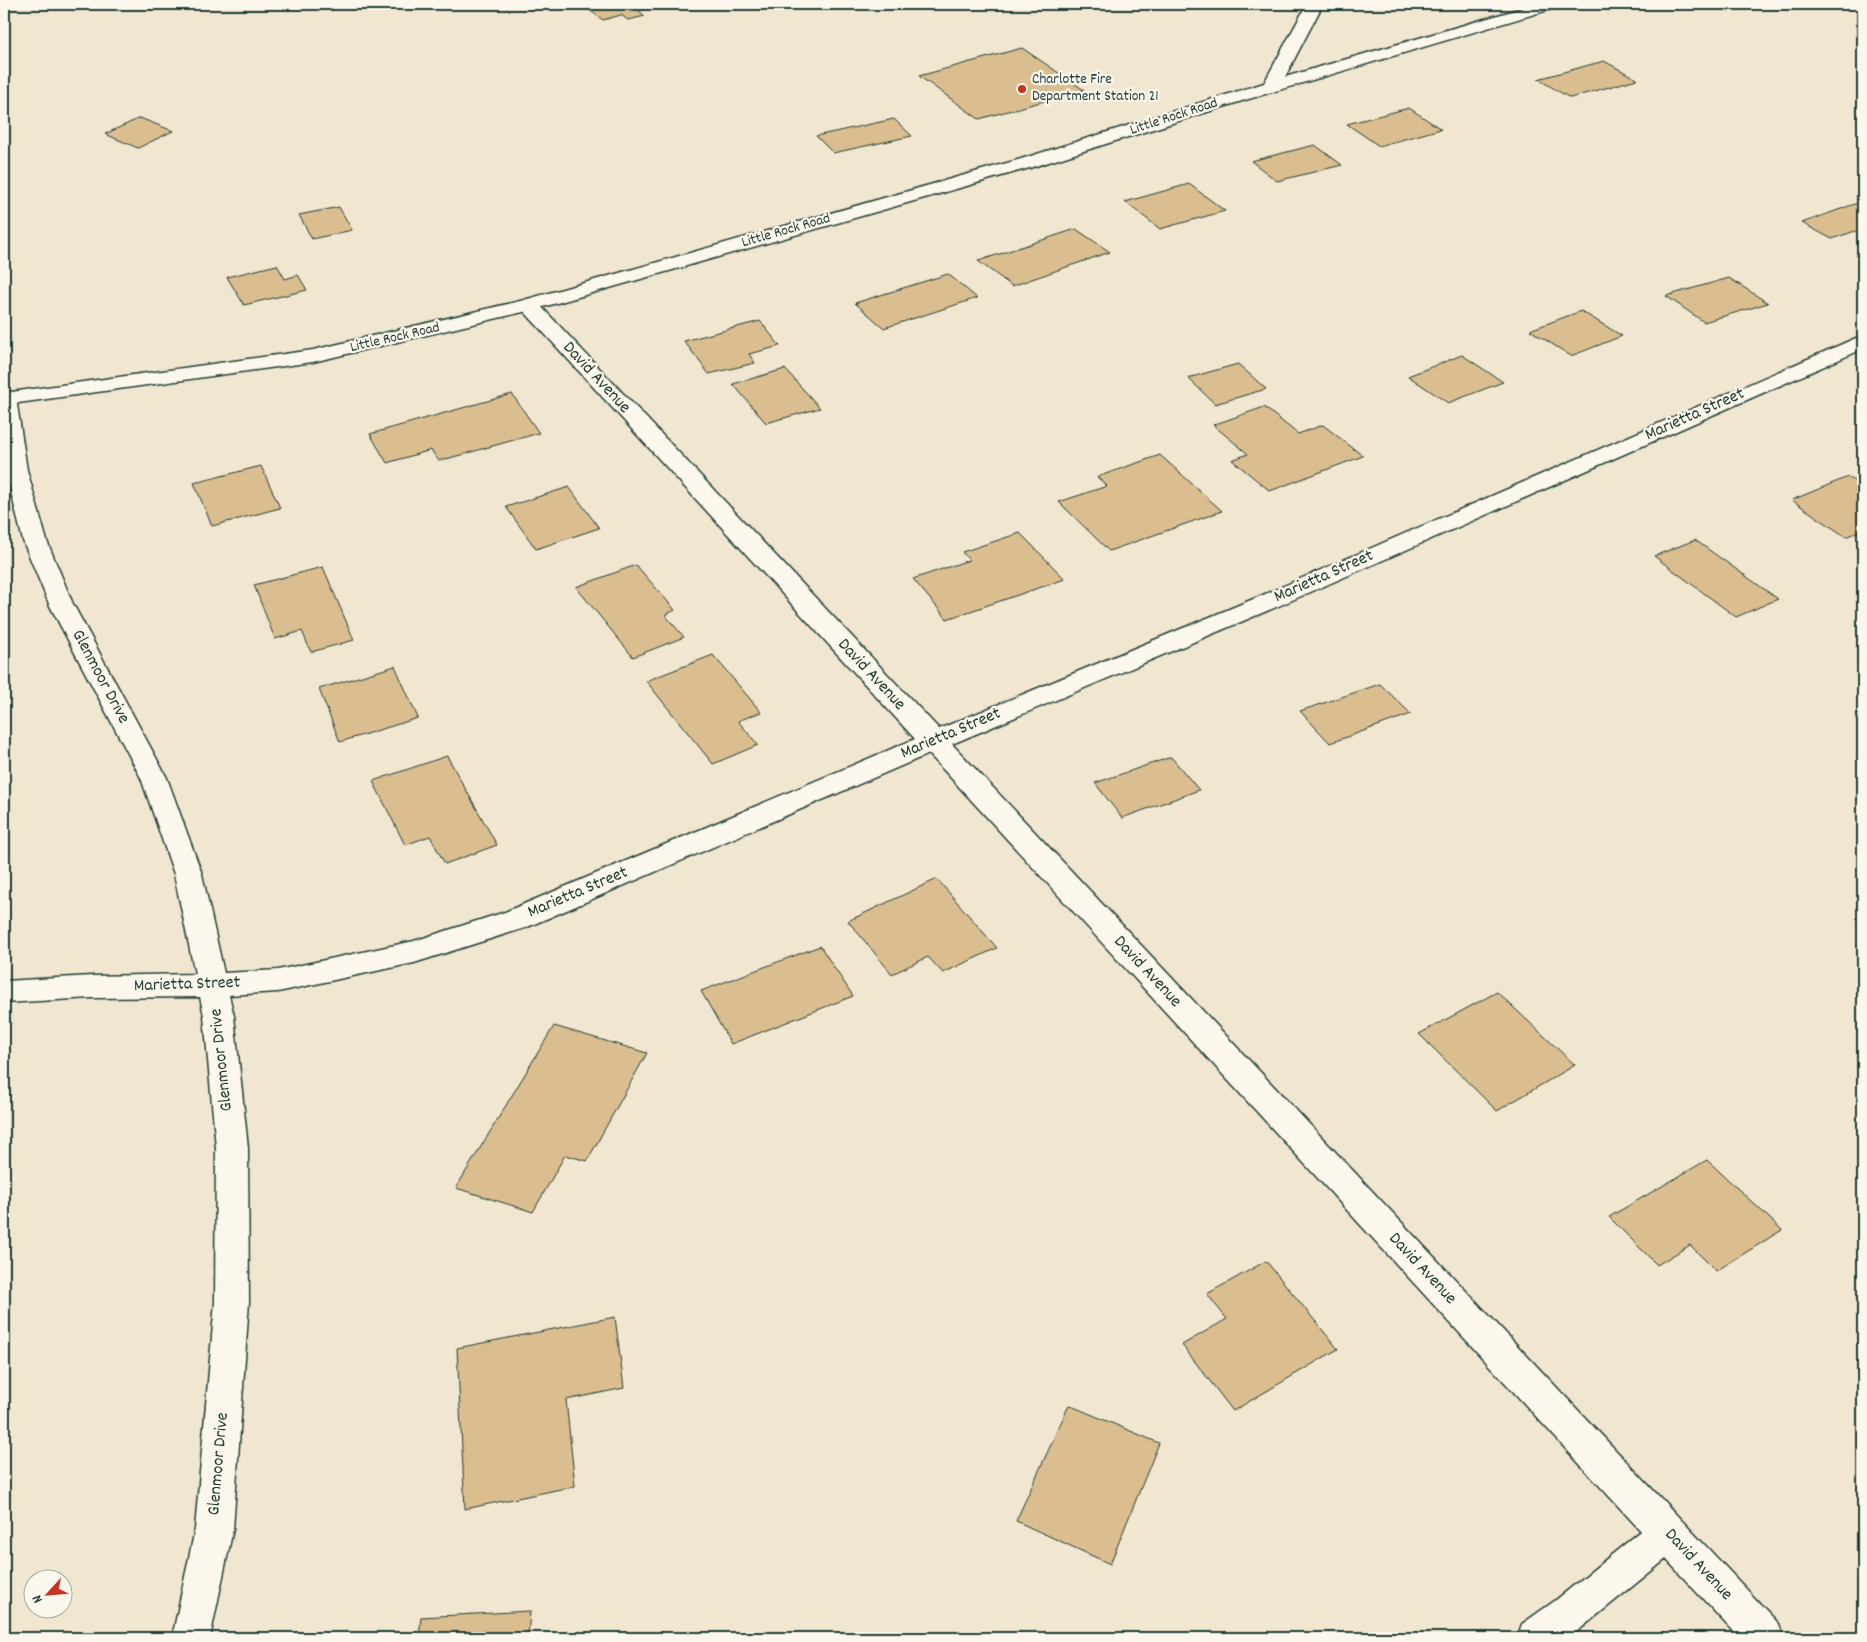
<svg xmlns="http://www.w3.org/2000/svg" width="1867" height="1642" font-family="Dekko,sans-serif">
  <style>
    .building { fill: #dbbe8f; stroke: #1f3d34 }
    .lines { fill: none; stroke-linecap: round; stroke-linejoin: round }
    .street-casing { stroke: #1f3d34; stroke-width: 3 }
    .secondary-casing { stroke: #1f3d34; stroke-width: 3 }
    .street { fill: #fbf7ec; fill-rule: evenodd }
    .secondary { fill: #fbf7ec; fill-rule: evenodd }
    .poi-dot { fill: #c8321e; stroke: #fbf7ec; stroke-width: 2 }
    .labels { text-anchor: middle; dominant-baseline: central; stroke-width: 4.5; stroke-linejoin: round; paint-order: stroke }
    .far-poi-label { font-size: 15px; fill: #1f3d34; stroke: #fbf7ec; text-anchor: start }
    .far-street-label { font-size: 15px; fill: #1f3d34; stroke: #fbf7ec }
    .street-label { font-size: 18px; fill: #1f3d34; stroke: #fbf7ec }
  </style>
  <rect width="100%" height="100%" fill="#f1e6d0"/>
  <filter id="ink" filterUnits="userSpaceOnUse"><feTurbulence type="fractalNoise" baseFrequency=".02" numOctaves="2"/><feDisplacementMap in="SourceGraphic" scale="10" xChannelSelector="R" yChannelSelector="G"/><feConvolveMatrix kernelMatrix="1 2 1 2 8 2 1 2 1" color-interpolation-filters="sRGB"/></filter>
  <g filter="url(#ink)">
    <g class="building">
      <path d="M 581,4 L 651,4 L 654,6 L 638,10 L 645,16 L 628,20 L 621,15 L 603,20 Z"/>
      <path d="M 1022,48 L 1084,90 L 979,119 L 919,76 Z"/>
      <path d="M 1604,61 L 1637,79 L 1570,98 L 1538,79 Z"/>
      <path d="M 1409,108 L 1441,129 L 1379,146 L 1347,124 Z"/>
      <path d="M 140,118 L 173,131 L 138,148 L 105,134 Z"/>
      <path d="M 894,119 L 912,136 L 833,153 L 816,136 Z"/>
      <path d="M 1315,145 L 1342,165 L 1277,181 L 1251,161 Z"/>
      <path d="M 1189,184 L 1225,211 L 1160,229 L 1125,202 Z"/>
      <path d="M 1863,201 L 1863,235 L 1855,231 L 1832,239 L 1802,223 Z"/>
      <path d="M 339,207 L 352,230 L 312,239 L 299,215 Z"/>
      <path d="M 1076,229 L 1110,252 L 1012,286 L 978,261 Z"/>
      <path d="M 277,265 L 285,279 L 298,275 L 307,290 L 244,305 L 227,277 Z"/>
      <path d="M 948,274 L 977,298 L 884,328 L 855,303 Z"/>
      <path d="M 1729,278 L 1768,303 L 1704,322 L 1666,296 Z"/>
      <path d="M 1581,311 L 1622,336 L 1571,356 L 1530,330 Z"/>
      <path d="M 760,321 L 780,346 L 749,354 L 755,363 L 709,374 L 684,341 Z"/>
      <path d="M 1462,355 L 1503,382 L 1448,403 L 1408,376 Z"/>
      <path d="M 1238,364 L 1266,389 L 1215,404 L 1188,378 Z"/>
      <path d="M 785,369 L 820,408 L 766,423 L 733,384 Z"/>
      <path d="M 512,394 L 539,433 L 439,461 L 431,450 L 387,463 L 370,434 Z"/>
      <path d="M 1264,407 L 1298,434 L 1323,425 L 1363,456 L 1270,491 L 1232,460 L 1248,454 L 1213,425 Z"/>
      <path d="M 1160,455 L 1222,511 L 1109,551 L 1059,502 L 1107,486 L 1097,477 Z"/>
      <path d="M 261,466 L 280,508 L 212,526 L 194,483 Z"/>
      <path d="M 1848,477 L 1863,487 L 1863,529 L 1846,537 L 1792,500 Z"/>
      <path d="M 569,487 L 599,528 L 536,549 L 506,507 Z"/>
      <path d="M 1020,533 L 1065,579 L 947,619 L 913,579 L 969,560 L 962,552 Z"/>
      <path d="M 1695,540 L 1778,599 L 1736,617 L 1654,556 Z"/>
      <path d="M 636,565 L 675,610 L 665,615 L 684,637 L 633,657 L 576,587 Z"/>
      <path d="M 323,567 L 354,640 L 311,652 L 302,631 L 275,639 L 254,585 Z"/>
      <path d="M 713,655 L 761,712 L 738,721 L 758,745 L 713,764 L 646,681 Z"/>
      <path d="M 395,666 L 418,718 L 340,742 L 319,689 Z"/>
      <path d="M 1380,684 L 1411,714 L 1330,743 L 1300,711 Z"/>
      <path d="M 447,756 L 497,845 L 445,864 L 430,836 L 405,845 L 373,781 Z"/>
      <path d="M 1171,757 L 1199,790 L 1122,818 L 1095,783 Z"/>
      <path d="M 937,879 L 997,948 L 943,973 L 928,957 L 892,974 L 848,921 Z"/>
      <path d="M 820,946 L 853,996 L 731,1044 L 701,991 Z"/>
      <path d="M 1497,992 L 1575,1065 L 1497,1111 L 1419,1034 Z"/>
      <path d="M 554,1026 L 647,1053 L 587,1161 L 565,1155 L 533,1212 L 456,1188 Z"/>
      <path d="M 1707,1160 L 1782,1230 L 1716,1271 L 1690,1245 L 1657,1265 L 1609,1217 Z"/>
      <path d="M 1266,1261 L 1338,1349 L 1233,1411 L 1182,1345 L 1227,1319 L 1207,1294 Z"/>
      <path d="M 615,1317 L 624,1388 L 566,1400 L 575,1486 L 465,1509 L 457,1348 Z"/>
      <path d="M 1069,1405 L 1159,1443 L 1110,1564 L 1016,1521 Z"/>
      <path d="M 530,1611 L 528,1638 L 419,1638 L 421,1617 Z"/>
    </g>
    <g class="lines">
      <g class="street-casing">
        <path id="street" d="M 529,299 L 536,301 L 939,729 L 1263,595 L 1863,335 L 1863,349 L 1281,605 L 952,744 L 1779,1624 L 1784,1638 L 1739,1638 L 1666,1559 L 1569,1638 L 1517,1638 L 1522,1624 L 1556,1600 L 1641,1531 L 929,754 L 525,928 L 414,963 L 278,992 L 229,995 L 234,1016 L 248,1148 L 249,1302 L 233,1529 L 210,1638 L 172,1638 L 195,1529 L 215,1302 L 216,1148 L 204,1016 L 200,997 L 92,998 L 4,1003 L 4,981 L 92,976 L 195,974 L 174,874 L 141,778 L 49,604 L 23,541 L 4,463 L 4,392 L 13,393 L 16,398 L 27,470 L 47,541 L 73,604 L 167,778 L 202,874 L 224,973 L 278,970 L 414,941 L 505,912 L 915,739 L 522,309 L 519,305 L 522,301 Z"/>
      </g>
      <g class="secondary-casing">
        <path id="secondary" d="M 1307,4 L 1323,4 L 1285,77 L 1536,4 L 1560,4 L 1558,7 L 1242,101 L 1033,167 L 536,309 L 313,362 L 4,405 L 4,393 L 313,350 L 524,300 L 1021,159 L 1264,83 Z"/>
      </g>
      <use href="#street" class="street"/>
      <use href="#secondary" class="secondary"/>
    </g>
  </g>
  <circle class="poi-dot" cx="1022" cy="89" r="5"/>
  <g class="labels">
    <g class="far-poi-label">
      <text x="1032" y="80">Charlotte Fire<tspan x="1032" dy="17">Department Station 21</tspan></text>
    </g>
    <g class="far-street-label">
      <text transform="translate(1174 117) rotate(-18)">Little Rock Road</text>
      <text transform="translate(786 231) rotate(-16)">Little Rock Road</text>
      <text transform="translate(395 338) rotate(-13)">Little Rock Road</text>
    </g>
    <g class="street-label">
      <text transform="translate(596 378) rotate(47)">David Avenue</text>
      <text transform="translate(1695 415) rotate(-24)">Marietta Street</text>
      <text transform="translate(1324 577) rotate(-24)">Marietta Street</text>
      <text transform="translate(871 675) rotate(47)">David Avenue</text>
      <text transform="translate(100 677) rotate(62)">Glenmoor Drive</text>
      <text transform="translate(951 734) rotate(-23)">Marietta Street</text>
      <text transform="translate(578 893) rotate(-23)">Marietta Street</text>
      <text transform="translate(1147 972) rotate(47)">David Avenue</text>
      <text transform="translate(187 985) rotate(-2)">Marietta Street</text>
      <text transform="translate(222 1060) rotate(-96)">Glenmoor Drive</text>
      <text transform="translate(1422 1269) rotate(47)">David Avenue</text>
      <text transform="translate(219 1464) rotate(-85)">Glenmoor Drive</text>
      <text transform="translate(1698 1565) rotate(47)">David Avenue</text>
    </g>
  </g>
  <rect width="1867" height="1642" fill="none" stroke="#fbf7ec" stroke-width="20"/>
  <rect x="10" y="10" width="1847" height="1622" fill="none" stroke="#1f3d34" stroke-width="2" filter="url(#ink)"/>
  <g transform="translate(48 1594) rotate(244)"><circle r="24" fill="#fbf7ec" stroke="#a3ada2"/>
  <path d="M0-4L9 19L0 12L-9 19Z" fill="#c8321e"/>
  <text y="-8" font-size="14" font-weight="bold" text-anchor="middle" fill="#1f3d34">N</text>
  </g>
</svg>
